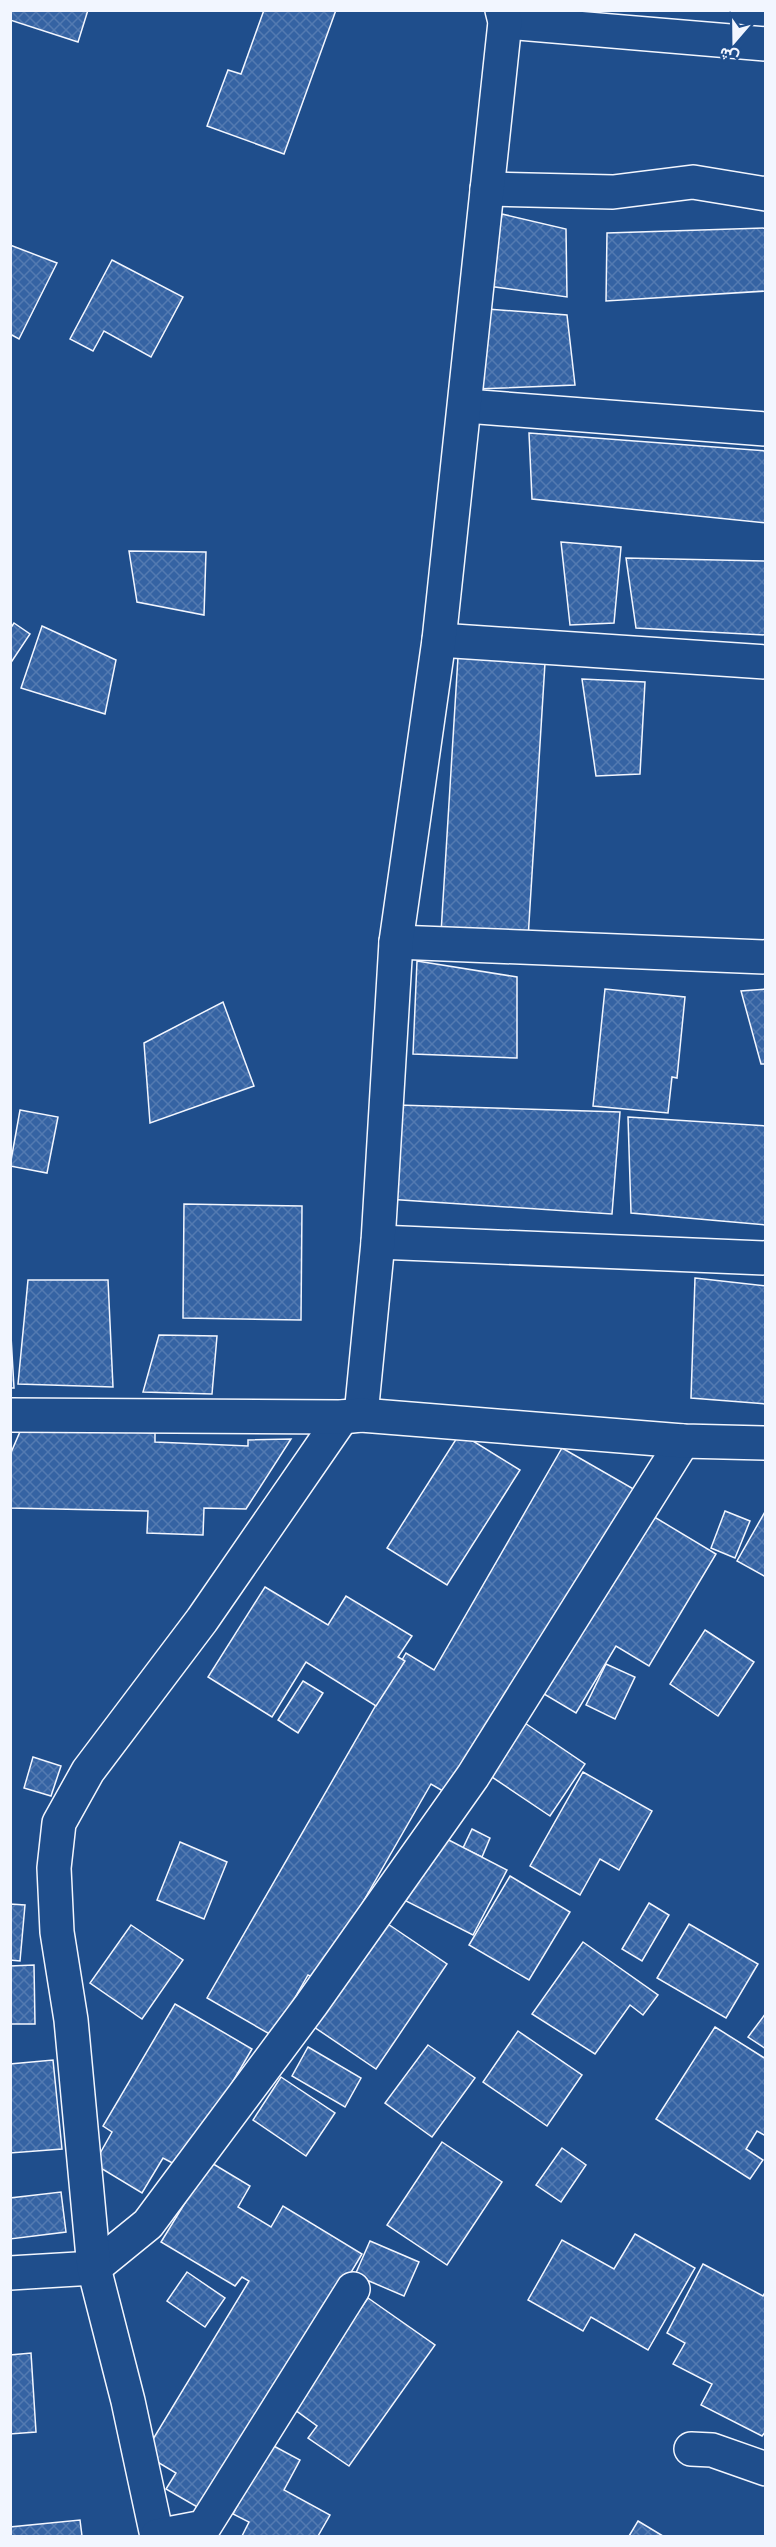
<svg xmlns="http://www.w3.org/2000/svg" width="776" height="2547" font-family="'Space Grotesk',Vazirmatn,sans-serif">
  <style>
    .building { fill: url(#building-cross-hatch); stroke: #f2f6ff; stroke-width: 1.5 }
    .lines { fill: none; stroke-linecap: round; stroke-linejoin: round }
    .minor-casing { stroke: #f2f6ff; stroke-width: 36 }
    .tertiary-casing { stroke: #f2f6ff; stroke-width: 36 }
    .minor { stroke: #1f4e8c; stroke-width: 33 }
    .tertiary { stroke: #1f4e8c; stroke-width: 33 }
  </style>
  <defs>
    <pattern id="building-cross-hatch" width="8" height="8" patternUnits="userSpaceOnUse" patternTransform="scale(1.5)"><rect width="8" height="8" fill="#3563a3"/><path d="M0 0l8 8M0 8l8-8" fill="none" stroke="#537ab1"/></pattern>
  </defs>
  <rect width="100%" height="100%" fill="#1f4e8c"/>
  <g class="building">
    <path d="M 10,10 L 88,10 L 78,42 L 10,20 Z"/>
    <path d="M 264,10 L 336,10 L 284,154 L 207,126 L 228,70 L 241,74 Z"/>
    <path d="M 502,214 L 566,229 L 567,297 L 488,286 Z"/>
    <path d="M 766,228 L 766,291 L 606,301 L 607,233 Z"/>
    <path d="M 10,245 L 57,263 L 19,339 L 10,334 Z"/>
    <path d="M 112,260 L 183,297 L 151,357 L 104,331 L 93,351 L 70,339 Z"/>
    <path d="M 487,309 L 567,315 L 575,385 L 476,389 Z"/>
    <path d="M 529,433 L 766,451 L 766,523 L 532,499 Z"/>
    <path d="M 561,542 L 621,547 L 614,623 L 570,625 Z"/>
    <path d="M 129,551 L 206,552 L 204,615 L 137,602 Z"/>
    <path d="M 626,558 L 766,561 L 766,635 L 636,628 Z"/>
    <path d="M 14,623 L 30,634 L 10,664 L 10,629 Z"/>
    <path d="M 42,626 L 116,660 L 105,714 L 21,688 Z"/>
    <path d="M 458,657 L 545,663 L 528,939 L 441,933 Z"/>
    <path d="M 582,679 L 645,682 L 640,774 L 596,776 Z"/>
    <path d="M 417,961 L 517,977 L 517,1058 L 413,1054 Z"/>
    <path d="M 605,989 L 685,997 L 677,1078 L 672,1077 L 668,1113 L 593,1106 Z"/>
    <path d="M 766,989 L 766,1064 L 761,1064 L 741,991 Z"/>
    <path d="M 223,1002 L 254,1086 L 150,1123 L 144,1043 Z"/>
    <path d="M 398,1105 L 620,1112 L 612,1214 L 387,1199 Z"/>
    <path d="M 20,1110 L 58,1117 L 47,1173 L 10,1166 Z"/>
    <path d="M 628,1117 L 766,1126 L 766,1225 L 631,1213 Z"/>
    <path d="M 184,1204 L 302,1206 L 301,1320 L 183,1318 Z"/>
    <path d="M 695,1278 L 766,1286 L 766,1404 L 691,1398 Z"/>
    <path d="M 28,1280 L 108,1280 L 113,1387 L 18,1384 Z"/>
    <path d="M 10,1319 L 14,1388 L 10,1388 Z"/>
    <path d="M 159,1335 L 217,1336 L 212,1394 L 143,1392 Z"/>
    <path d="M 22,1427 L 155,1433 L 155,1442 L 248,1446 L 248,1440 L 291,1439 L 246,1509 L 204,1508 L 203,1535 L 147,1533 L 148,1511 L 10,1508 L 10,1455 Z"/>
    <path d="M 460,1433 L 520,1470 L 447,1585 L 387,1548 Z"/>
    <path d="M 562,1448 L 637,1491 L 448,1794 L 431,1784 L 318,1980 L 308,1975 L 273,2036 L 207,1998 L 406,1653 L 434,1670 Z"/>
    <path d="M 766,1510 L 766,1577 L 737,1561 Z"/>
    <path d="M 725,1511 L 750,1521 L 735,1558 L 711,1548 Z"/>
    <path d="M 646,1512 L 716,1554 L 649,1666 L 616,1646 L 576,1713 L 539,1691 Z"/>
    <path d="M 265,1587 L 328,1625 L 346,1596 L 412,1636 L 398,1657 L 405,1661 L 376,1706 L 306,1662 L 272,1717 L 208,1677 Z"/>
    <path d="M 705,1630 L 754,1662 L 718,1716 L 670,1684 Z"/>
    <path d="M 606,1664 L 635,1677 L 615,1719 L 586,1705 Z"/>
    <path d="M 303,1681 L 323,1693 L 298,1733 L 278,1720 Z"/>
    <path d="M 519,1719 L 585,1764 L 550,1816 L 483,1771 Z"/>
    <path d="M 33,1757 L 61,1766 L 51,1796 L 24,1788 Z"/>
    <path d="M 583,1772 L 652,1811 L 619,1870 L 600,1859 L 580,1895 L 530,1866 Z"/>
    <path d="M 472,1829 L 490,1838 L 482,1857 L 463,1848 Z"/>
    <path d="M 439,1835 L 507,1870 L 473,1935 L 406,1901 Z"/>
    <path d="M 180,1842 L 227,1862 L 204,1919 L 157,1900 Z"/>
    <path d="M 510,1876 L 570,1912 L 529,1980 L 469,1945 Z"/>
    <path d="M 649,1903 L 669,1915 L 642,1961 L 622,1949 Z"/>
    <path d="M 10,1904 L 25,1905 L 20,1961 L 10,1960 Z"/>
    <path d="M 382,1920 L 447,1964 L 376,2069 L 311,2025 Z"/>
    <path d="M 689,1924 L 758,1964 L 726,2018 L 657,1978 Z"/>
    <path d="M 131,1925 L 183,1960 L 142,2019 L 90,1983 Z"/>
    <path d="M 583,1942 L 658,1995 L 643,2015 L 630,2005 L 595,2054 L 532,2014 Z"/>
    <path d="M 34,1965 L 35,2024 L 10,2024 L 10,1966 Z"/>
    <path d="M 175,2004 L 252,2049 L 182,2168 L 163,2158 L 142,2193 L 94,2164 L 112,2132 L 103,2126 Z"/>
    <path d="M 766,2013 L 766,2049 L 748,2037 Z"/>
    <path d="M 715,2027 L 766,2059 L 766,2136 L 757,2131 L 746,2149 L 763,2160 L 750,2179 L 656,2119 Z"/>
    <path d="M 518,2031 L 582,2075 L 547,2126 L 483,2082 Z"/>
    <path d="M 428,2045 L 475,2078 L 432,2137 L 385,2103 Z"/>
    <path d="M 308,2047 L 361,2078 L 345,2107 L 292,2076 Z"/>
    <path d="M 53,2060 L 62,2149 L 10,2153 L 10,2064 Z"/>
    <path d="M 281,2077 L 335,2113 L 306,2156 L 253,2120 Z"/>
    <path d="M 442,2142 L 502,2182 L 447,2265 L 387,2225 Z"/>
    <path d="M 562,2148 L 586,2165 L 561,2202 L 536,2185 Z"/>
    <path d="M 210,2162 L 250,2186 L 238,2207 L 271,2227 L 283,2206 L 362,2254 L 272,2404 L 199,2508 L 166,2489 L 176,2473 L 144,2454 L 249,2281 L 242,2277 L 235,2286 L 161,2242 Z"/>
    <path d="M 61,2192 L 66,2232 L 10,2239 L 10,2198 Z"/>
    <path d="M 635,2234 L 695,2268 L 648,2350 L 591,2317 L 583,2331 L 528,2300 L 562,2240 L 614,2269 Z"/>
    <path d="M 370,2241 L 419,2262 L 404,2296 L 355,2275 Z"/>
    <path d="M 703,2264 L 763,2296 L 766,2291 L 766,2431 L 762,2436 L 701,2405 L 712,2384 L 673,2364 L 685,2343 L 667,2333 Z"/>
    <path d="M 187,2272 L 225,2298 L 205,2327 L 167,2301 Z"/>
    <path d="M 368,2298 L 435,2345 L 349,2466 L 308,2438 L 317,2426 L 291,2407 Z"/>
    <path d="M 31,2353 L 36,2432 L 10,2434 L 10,2355 Z"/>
    <path d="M 270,2444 L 300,2460 L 284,2490 L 330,2515 L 318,2536 L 242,2536 L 249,2522 L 233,2514 Z"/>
    <path d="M 80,2520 L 82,2536 L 10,2536 L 10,2527 Z"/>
    <path d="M 638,2521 L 663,2536 L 629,2536 Z"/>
  </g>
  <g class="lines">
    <g class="minor-casing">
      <g id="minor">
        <path d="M 505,22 L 766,44"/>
        <path d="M 487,189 L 613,192 L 693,182 L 766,194"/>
        <path d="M 466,406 L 766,429"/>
        <path d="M 439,640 L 766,662"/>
        <path d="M 396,942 L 766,957"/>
        <path d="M 378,1242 L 766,1258"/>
        <path d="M 361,1415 L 378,1242 L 396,942 L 439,640 L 505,22 L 502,10"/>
        <path d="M 10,2273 L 94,2268 L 148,2224 L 311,2005 L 473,1776 L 683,1441"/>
        <path d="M 691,2449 L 712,2450 L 766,2469"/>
        <path d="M 157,2536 L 128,2401 L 94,2268 L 71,2020 L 57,1932 L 54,1868 L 59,1823 L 88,1771 L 202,1620 L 342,1417"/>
        <path d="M 157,2536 L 204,2527 L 353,2289"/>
      </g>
    </g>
    <g class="tertiary-casing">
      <path id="tertiary" d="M 10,1415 L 342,1417 L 361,1415 L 683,1441 L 766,1443"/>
    </g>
    <use href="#minor" class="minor"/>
    <use href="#tertiary" class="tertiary"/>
  </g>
  <rect width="776" height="2547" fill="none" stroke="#f2f6ff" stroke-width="24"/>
  <g transform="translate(734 42) rotate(200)" stroke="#1f4e8c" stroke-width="4.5" paint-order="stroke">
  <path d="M0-4.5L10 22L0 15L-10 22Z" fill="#f2f6ff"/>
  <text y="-9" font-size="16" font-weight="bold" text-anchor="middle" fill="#f2f6ff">ش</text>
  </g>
</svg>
